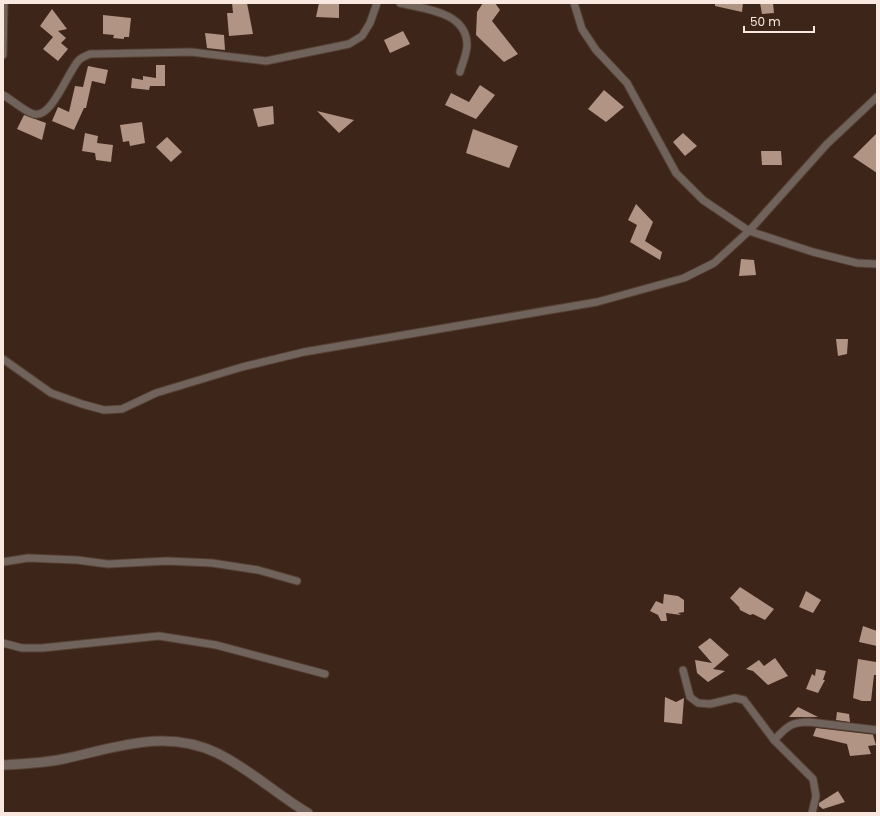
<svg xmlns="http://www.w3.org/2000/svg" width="880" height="816" font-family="Poppins,sans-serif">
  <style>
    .building { fill: #b19484 }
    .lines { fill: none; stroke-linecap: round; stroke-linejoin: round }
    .minor-casing { stroke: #574135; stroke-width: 9 }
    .tertiary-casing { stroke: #574135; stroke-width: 11 }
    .minor { stroke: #6f635c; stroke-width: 7 }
    .tertiary { stroke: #6f635c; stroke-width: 9 }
  </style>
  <rect width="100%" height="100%" fill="#3d2619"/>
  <g class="building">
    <path d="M 232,3 L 247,3 L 253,34 L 229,36 L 227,13 L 233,13 Z"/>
    <path d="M 319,3 L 339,3 L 339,18 L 316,17 Z"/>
    <path d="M 483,3 L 495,3 L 500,10 L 492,21 L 518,54 L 504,62 L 476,35 L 477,12 Z"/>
    <path d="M 715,3 L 743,3 L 742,12 L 715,6 Z"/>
    <path d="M 760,3 L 773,3 L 774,13 L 762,14 Z"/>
    <path d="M 52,9 L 67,29 L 58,31 L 66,38 L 61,43 L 68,49 L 58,61 L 43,49 L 53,37 L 40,26 Z"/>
    <path d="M 103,15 L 131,18 L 129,37 L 124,37 L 124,39 L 113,38 L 114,35 L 103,34 Z"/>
    <path d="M 403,31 L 410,44 L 390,53 L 384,40 Z"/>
    <path d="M 205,33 L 224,35 L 225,50 L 207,48 Z"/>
    <path d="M 156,65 L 165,65 L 165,86 L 150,86 L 149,90 L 131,88 L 132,78 L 143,80 L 143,76 L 156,78 Z"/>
    <path d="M 88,66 L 108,70 L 105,84 L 92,81 L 86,108 L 84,108 L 74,130 L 52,121 L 58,107 L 69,112 L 75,86 L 83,87 Z"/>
    <path d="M 480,85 L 495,95 L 476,119 L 445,105 L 451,93 L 469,102 Z"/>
    <path d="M 604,90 L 624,107 L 606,122 L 588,109 Z"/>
    <path d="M 273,106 L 274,124 L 258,127 L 253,109 Z"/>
    <path d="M 317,111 L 354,120 L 339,133 Z"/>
    <path d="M 24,115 L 46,123 L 42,140 L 17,129 Z"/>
    <path d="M 142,122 L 145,143 L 130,146 L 129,141 L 123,142 L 120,125 Z"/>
    <path d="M 473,129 L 518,146 L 509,168 L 466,153 Z"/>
    <path d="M 85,133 L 98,136 L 97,143 L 113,145 L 111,162 L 96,160 L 95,153 L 82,151 Z"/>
    <path d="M 683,133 L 697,146 L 685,156 L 673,142 Z"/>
    <path d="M 877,133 L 877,173 L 853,157 Z"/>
    <path d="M 167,137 L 182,152 L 171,162 L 156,147 Z"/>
    <path d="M 761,151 L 781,151 L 782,165 L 762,165 Z"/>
    <path d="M 636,204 L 653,222 L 645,241 L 662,252 L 660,260 L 630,242 L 637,225 L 628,220 Z"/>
    <path d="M 741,259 L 754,260 L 756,275 L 739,276 Z"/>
    <path d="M 836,339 L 848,339 L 847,354 L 838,356 Z"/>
    <path d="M 740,587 L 774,609 L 765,620 L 753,614 L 750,615 L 740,610 L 739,607 L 730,598 Z"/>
    <path d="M 806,591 L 821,600 L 813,613 L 799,607 Z"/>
    <path d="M 664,594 L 678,596 L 684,600 L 684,612 L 678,613 L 681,615 L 666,613 L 667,621 L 661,621 L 658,615 L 650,611 L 656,601 L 663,604 Z"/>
    <path d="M 863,626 L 877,631 L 877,646 L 859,642 Z"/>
    <path d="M 710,638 L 729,655 L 713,669 L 725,671 L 708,682 L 697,673 L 695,660 L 712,663 L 698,647 Z"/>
    <path d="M 775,658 L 788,676 L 768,685 L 753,671 L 746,669 L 759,660 L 764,666 Z"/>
    <path d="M 858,659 L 876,662 L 876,675 L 874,675 L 871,701 L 862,701 L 853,698 Z"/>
    <path d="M 816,669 L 826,671 L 823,680 L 825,680 L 818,693 L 806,689 L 812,674 L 815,676 Z"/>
    <path d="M 665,697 L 676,702 L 684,698 L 682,724 L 664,722 Z"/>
    <path d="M 798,707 L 818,717 L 789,717 Z"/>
    <path d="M 837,712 L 849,714 L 850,722 L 836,720 Z"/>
    <path d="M 816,728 L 876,735 L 873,735 L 876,745 L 868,746 L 871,754 L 850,756 L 847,744 L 813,736 Z"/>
    <path d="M 838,791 L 845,802 L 823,809 L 819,806 L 819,803 Z"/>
  </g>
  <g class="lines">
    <g class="minor-casing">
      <g id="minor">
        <path d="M 400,3 C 425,9 467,12 467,45 C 467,54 462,64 460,72"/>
        <path d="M 574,3 L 582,29 L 596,50 L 627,83 L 676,173 L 703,200 L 749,231 L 813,252 L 857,263 L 877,264"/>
        <path d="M 3,55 L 4,3"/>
        <path d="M 3,95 C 11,99 26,113 34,114 C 52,119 68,71 79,60 C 82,57 86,56 90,54 L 191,52 L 266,61 L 349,44 L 362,36 L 370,23 L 377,3"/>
        <path d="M 3,359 L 51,393 L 82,404 L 104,410 L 122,409 L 156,393 L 242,367 L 304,352 L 597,302 L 684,278 L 714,263 L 749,231 L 827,144 L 877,97"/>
        <path d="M 3,562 L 28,558 L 77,560 L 108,564 L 167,561 L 212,563 L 258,570 L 297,581"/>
        <path d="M 3,643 L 22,648 L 42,648 L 159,636 L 216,645 L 325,674"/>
        <path d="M 683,670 L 690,697 L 698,703 L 710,704 L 735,698 L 744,700 L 774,740 L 813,779 L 816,796 L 812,813"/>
        <path d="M 774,740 C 787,727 790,722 809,722 L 877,730"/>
      </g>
    </g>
    <g class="tertiary-casing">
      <path id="tertiary" d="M 3,765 C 23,764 44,763 63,759 C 115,748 165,728 217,753 C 250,769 277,795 308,813"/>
    </g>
    <use href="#minor" class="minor"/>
    <use href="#tertiary" class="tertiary"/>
  </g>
  <rect width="880" height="816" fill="none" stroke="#f8e8df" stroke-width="8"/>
  <path d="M744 26v6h70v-6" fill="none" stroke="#f8e8df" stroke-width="2"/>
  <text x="750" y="26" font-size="12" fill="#f8e8df" stroke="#3d2619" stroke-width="3" paint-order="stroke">50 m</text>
</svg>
